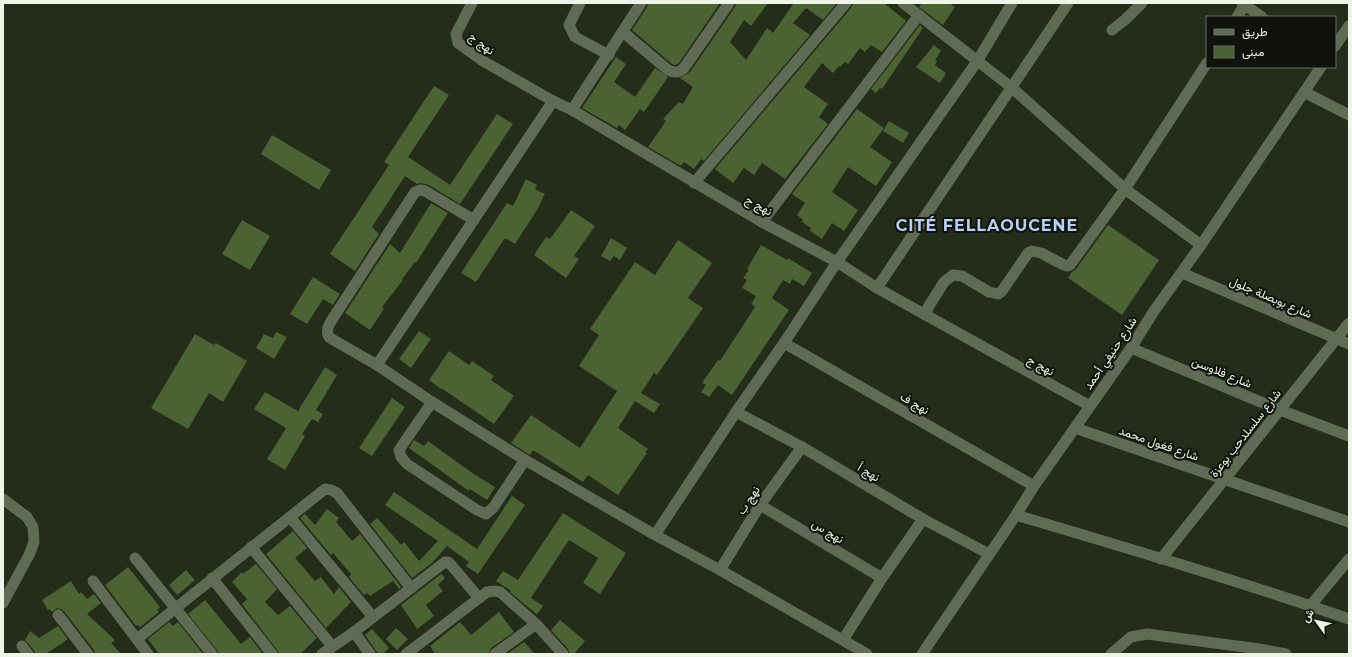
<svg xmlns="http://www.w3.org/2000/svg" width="1352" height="657" font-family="Montserrat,Vazirmatn,sans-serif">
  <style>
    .building { fill: #4b6233 }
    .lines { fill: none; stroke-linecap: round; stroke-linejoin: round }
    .minor { stroke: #5f6b54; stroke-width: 11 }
    .tertiary { stroke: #5f6b54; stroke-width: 11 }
    .labels { text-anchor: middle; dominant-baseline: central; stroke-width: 4; stroke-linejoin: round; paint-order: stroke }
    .street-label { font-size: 12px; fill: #eef5e8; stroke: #0f130b }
    .district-label { font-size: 16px; font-weight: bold; letter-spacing: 1px; fill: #b5d0f5; stroke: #0f130b }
  </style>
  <rect width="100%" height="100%" fill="#232d19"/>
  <g class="building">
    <path d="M 648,3 L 720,3 L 679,63 L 676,65 L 672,64 L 632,30 L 647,7 Z"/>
    <path d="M 736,3 L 768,3 L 751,26 L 744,20 L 730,42 L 746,60 L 767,28 L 773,33 L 794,3 L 837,3 L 823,20 L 806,8 L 793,23 L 810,35 L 704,161 L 701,159 L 694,169 L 684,162 L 681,166 L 648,147 L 666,121 L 663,119 L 679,102 L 683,104 L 693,87 L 680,78 L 690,72 L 735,7 Z"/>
    <path d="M 853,3 L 884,3 L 906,21 L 882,52 L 871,45 L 865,52 L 860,48 L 848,64 L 845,62 L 840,67 L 839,66 L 833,73 L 822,63 L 804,87 L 828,104 L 819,117 L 828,124 L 785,179 L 762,163 L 754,175 L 744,168 L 733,183 L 715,169 L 851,8 Z"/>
    <path d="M 922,3 L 949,3 L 955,7 L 943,25 L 919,7 Z"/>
    <path d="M 920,25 L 923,28 L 882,89 L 880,88 L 876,93 L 871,89 Z"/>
    <path d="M 934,45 L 941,51 L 935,60 L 937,61 L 935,65 L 946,73 L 940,83 L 916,67 Z"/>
    <path d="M 616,57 L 626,64 L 614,82 L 635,97 L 655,68 L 668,77 L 644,112 L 640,109 L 625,130 L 619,125 L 617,128 L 582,108 Z"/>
    <path d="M 434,86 L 449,95 L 408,157 L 450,185 L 497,114 L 513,124 L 460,204 L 429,185 L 421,183 L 417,184 L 405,176 L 372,227 L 379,234 L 355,271 L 330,254 L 389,165 L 384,162 Z"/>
    <path d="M 857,109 L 884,128 L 870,147 L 892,162 L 876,186 L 848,167 L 832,192 L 858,210 L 844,231 L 832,223 L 822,239 L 810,231 L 811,228 L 802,222 L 803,220 L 797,215 L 805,203 L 792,194 Z"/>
    <path d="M 889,121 L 909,133 L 903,143 L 883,131 Z"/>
    <path d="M 272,135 L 331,170 L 319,190 L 261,154 Z"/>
    <path d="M 526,179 L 537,185 L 535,189 L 545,194 L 537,210 L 515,244 L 505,238 L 476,282 L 461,273 L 507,203 L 513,206 Z"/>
    <path d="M 431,203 L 448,213 L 416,263 L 415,262 L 402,279 L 403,280 L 382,307 L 384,309 L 370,330 L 345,313 L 390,244 L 400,253 Z"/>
    <path d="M 571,210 L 595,226 L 574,256 L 579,259 L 566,278 L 534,255 L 546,237 L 550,239 Z"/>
    <path d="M 242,220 L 270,236 L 250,270 L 222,254 Z"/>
    <path d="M 1108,225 L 1159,260 L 1122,315 L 1068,278 L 1072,272 L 1076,269 Z"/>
    <path d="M 611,238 L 627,248 L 620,260 L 614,256 L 610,261 L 601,256 Z"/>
    <path d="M 678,240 L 712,263 L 688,298 L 703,308 L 657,375 L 654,373 L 641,393 L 660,404 L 654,413 L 635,401 L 618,428 L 648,449 L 645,452 L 647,453 L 618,495 L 588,475 L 583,482 L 533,450 L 530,455 L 511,443 L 531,415 L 580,448 L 617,391 L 579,366 L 599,335 L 590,329 L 635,262 L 655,275 Z"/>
    <path d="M 761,245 L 787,260 L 788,258 L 812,273 L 804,286 L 792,279 L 790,284 L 783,280 L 772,298 L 789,310 L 732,395 L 718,385 L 709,397 L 701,392 L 706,385 L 702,383 L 718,360 L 720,361 L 755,307 L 751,304 L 756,296 L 742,288 L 747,280 L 743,278 L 749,270 L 747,269 Z"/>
    <path d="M 313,277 L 340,294 L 333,305 L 323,299 L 307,324 L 290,314 Z"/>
    <path d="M 419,331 L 431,339 L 411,368 L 399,359 Z"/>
    <path d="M 276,332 L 287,337 L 274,359 L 256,348 L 264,334 L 273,338 Z"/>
    <path d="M 195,334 L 214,345 L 216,343 L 247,361 L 223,402 L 209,393 L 188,429 L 151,408 Z"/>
    <path d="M 449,351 L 469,365 L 472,361 L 494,376 L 491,380 L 514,396 L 494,424 L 441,388 L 441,389 L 429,380 Z"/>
    <path d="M 325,367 L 337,375 L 316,410 L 323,414 L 318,422 L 312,419 L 302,434 L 305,436 L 285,470 L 267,459 L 286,428 L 254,409 L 265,392 L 298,411 Z"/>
    <path d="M 392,398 L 405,407 L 372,456 L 359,448 Z"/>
    <path d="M 414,440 L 424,446 L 428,441 L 475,475 L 495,487 L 487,500 L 470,489 L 469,491 L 409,448 Z"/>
    <path d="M 394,492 L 477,549 L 512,496 L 525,505 L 478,574 L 466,566 L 469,562 L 447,546 L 432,563 L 412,578 L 370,524 L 377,518 L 397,540 L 401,545 L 404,542 L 419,561 L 438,541 L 385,505 Z"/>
    <path d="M 327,509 L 339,518 L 336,522 L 352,541 L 360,534 L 401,587 L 399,589 L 393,581 L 370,596 L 367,593 L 364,595 L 349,577 L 351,574 L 333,553 L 331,555 L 300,518 L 305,514 L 315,525 Z"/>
    <path d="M 563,513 L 626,553 L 600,594 L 583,583 L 598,558 L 569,540 L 531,598 L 543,606 L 537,614 L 529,608 L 510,592 L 511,591 L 496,581 L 503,571 L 518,580 Z"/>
    <path d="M 293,531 L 307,548 L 295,558 L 315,581 L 321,577 L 334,594 L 339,587 L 351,602 L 326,628 L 266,554 Z"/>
    <path d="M 256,564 L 277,589 L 265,602 L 278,615 L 290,606 L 317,638 L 300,654 L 279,654 L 277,650 L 242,604 L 247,599 L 232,582 L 242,572 L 243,574 Z"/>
    <path d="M 128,567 L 160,607 L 157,610 L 159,612 L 140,627 L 138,625 L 136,626 L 105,585 Z"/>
    <path d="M 186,570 L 195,580 L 177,595 L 169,585 Z"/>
    <path d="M 441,574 L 445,578 L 438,585 L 443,591 L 426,605 L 434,616 L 417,629 L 401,605 Z"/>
    <path d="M 71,581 L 79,594 L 81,592 L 87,599 L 94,594 L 101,603 L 87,614 L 115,640 L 111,643 L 121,654 L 95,654 L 94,650 L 63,610 L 57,608 L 52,612 L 49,609 L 48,610 L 42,600 Z"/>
    <path d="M 205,600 L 241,644 L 250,637 L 263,654 L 219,654 L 217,650 L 188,614 Z"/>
    <path d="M 499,612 L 514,632 L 491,648 L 488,654 L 435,654 L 430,646 L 460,622 L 471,635 Z"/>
    <path d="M 560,620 L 585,641 L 574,654 L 570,654 L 568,649 L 551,630 Z"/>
    <path d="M 169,622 L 173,626 L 178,622 L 203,654 L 159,654 L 148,639 Z"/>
    <path d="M 58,626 L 68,639 L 46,654 L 35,654 L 34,650 L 25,640 L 30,631 L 39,638 Z"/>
    <path d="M 396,628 L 408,639 L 397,650 L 386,639 Z"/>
    <path d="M 372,629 L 389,648 L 383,654 L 379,654 L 376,651 L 365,635 Z"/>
    <path d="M 524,642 L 535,654 L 507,654 Z"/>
  </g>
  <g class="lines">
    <g class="minor">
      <path d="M 472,3 L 456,34 L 458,43 L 483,61 L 553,101 L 572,110 L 762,222 L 837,262 L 877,288 L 1090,406"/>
      <path d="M 580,3 L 569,25 L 575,37 L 609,55"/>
      <path d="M 903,3 L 1011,87 L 1125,189 L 1201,245"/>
      <path d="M 1242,3 L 1262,17"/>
      <path d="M 1237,17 L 1246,3"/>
      <path d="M 1112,30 L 1126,19 L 1142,3"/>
      <path d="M 623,32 L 668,70 C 674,73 679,73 684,68 L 729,3"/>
      <path d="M 1304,92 L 1349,115"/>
      <path d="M 572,110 L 641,3"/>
      <path d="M 694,183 L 846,3"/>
      <path d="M 474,220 L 425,191 L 420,190 L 415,192 L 337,312 C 332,320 323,330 330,338 L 377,365 L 432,402 L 525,460 L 655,535 L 720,570 L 867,654"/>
      <path d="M 762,222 L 919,15"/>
      <path d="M 1182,273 L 1349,344"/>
      <path d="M 877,288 L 1068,3"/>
      <path d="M 924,314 L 944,282 L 953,275 L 962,276 L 989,292 L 998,294 L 1002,291 L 1028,253 L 1032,251 L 1041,253 L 1064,265 L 1067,266 L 1070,265 L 1125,189 L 1207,63"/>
      <path d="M 784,343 L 1034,486"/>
      <path d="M 1131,348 L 1280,410 L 1349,436"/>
      <path d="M 377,365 L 553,101"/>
      <path d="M 432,402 L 399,450 L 401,457 L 407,464 L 477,510 L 486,514 L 493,508 L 525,460"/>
      <path d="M 736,412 L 802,447 L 923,519 L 989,554"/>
      <path d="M 1075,428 L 1349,522"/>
      <path d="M 3,499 L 27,517 L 33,527 L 34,542 L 29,555 L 3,603"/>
      <path d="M 760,505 L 882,578"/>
      <path d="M 1016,515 C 1127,548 1239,581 1349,619"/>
      <path d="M 290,517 L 373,617"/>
      <path d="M 655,535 L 736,412 L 784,343 L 837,262 L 978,60 L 1012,3"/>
      <path d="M 251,547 L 332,646"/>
      <path d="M 135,558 L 212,654"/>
      <path d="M 1161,559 L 1349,323"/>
      <path d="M 720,570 L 760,505 L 802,447"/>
      <path d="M 212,578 L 272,654"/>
      <path d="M 93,581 L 148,654"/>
      <path d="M 1311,605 L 1349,559"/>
      <path d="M 58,615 L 88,654"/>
      <path d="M 354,632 L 370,654"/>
      <path d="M 137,639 L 325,489 L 331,490 L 337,493 L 411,588"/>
      <path d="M 843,640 L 882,578 L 923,519"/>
      <path d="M 22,646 L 28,654"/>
      <path d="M 322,654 L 354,632 L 445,562 L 448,562 L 452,566 L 479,598"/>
      <path d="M 406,654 L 487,592 L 495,591 L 500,592 L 536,624 L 563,654"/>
      <path d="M 495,654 L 536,624"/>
      <path d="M 1111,654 L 1131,637 L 1147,634 L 1259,649 L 1286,654"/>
    </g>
    <g class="tertiary">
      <path d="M 1335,46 L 1349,26"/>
      <path d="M 922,654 L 1016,515 L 1034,486 L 1131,348 L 1154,311 L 1201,245 L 1321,67"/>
    </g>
  </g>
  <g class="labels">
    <g class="street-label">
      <text transform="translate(482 43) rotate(37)">نهج ج</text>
      <text transform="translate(759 205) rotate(29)">نهج ج</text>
      <text transform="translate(1271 297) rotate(23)">شارع بوبصلة جلول</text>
      <text transform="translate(1110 353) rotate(-56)">شارع حنيفي أحمد</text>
      <text transform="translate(1041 365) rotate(29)">نهج ج</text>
      <text transform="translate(1222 372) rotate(22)">شارع فلاوسن</text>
      <text transform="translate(915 403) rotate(30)">نهج ف</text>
      <text transform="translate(1245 433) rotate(-52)">شارع سلسلدحب بوعزة</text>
      <text transform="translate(1159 443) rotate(19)">شارع فغول محمد</text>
      <text transform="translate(869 472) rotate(31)">نهج أ</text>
      <text transform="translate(748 500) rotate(-57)">نهج ب</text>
      <text transform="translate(828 531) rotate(31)">نهج س</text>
    </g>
    <g class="district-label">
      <text x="987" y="225">CITÉ FELLAOUCENE</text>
    </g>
  </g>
  <rect width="1352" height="657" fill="none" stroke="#eef5e8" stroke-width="8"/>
  <rect x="1206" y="16" width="130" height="52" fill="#0f130b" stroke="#686d63"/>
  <rect x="1214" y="29" width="20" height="6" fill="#5f6b54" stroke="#686d63"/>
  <text x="1242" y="36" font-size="12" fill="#eef5e8">طريق</text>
  <rect x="1214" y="46" width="20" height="12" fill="#4b6233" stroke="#686d63"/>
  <text x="1242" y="56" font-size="12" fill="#eef5e8">مبنى</text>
  <g transform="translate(1316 621) rotate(303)" stroke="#0f130b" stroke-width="3" paint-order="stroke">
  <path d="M0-3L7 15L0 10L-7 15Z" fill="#eef5e8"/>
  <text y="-6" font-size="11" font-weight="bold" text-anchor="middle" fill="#eef5e8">ش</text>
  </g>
</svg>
